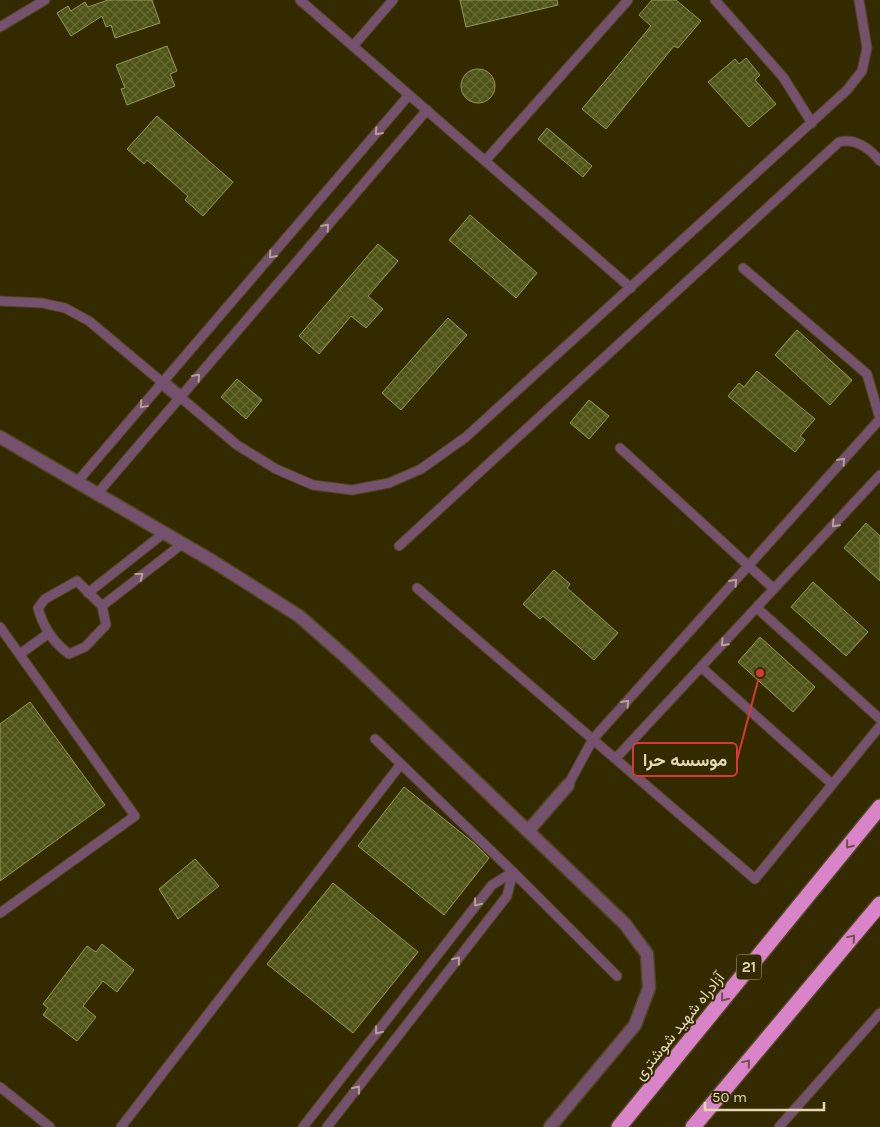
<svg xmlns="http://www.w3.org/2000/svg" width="880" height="1127" font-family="Karla,Vazirmatn,sans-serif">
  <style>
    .building { fill: url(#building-cross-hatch); stroke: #939b51 }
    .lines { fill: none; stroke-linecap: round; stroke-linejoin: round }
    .service-casing { stroke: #50461d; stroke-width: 11 }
    .minor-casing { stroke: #50461d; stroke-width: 15 }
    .motorway-casing { stroke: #50461d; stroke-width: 18 }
    .service { stroke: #74516d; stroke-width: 9 }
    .minor { stroke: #74516d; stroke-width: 12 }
    .motorway { stroke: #d983c9; stroke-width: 15 }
    .oneway { stroke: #b6a298 }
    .oneway2 { stroke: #764e50 }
    .labels { text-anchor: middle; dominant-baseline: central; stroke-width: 4; stroke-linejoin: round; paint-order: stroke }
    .shield { fill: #342a00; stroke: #aea47e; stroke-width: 1 }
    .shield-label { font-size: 15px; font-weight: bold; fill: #e2d8b4 }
    .street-label { font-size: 16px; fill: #e2d8b4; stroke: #342a00 }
    .leader { fill: none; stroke: #d73a36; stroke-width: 2 }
    .callout-dot { fill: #d73a36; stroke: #342a00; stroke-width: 2 }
    .callout { fill: #342a00; stroke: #d73a36; stroke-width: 2 }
    .callout-label { font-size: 18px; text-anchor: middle; font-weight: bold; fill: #e2d8b4 }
  </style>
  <defs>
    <pattern id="building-cross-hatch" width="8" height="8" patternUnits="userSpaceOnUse" patternTransform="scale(1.25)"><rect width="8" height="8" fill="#4e5317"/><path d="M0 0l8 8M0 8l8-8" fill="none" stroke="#676b36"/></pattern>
  </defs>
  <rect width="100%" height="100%" fill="#342a00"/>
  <g class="building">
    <path d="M 108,0 L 152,0 L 160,23 L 115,38 L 111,25 L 106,27 L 102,16 L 71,36 L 57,13 L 68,6 L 71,11 L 85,2 L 88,7 Z"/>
    <path d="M 460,0 L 557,0 L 558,5 L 466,27 Z"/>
    <path d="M 652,0 L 676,0 L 701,21 L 678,48 L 674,46 L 606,129 L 582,109 L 651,26 L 639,15 Z"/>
    <path d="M 167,46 L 177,71 L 170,74 L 175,86 L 127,105 L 121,89 L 125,88 L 116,65 Z"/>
    <path d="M 746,58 L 760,75 L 755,80 L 776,104 L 749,127 L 708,82 L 735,59 L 739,64 Z"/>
    <circle cx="478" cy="86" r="17"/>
    <path d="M 157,116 L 233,182 L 203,216 L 185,200 L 188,196 L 147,160 L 144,164 L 127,149 Z"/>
    <path d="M 547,128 L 592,166 L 583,177 L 538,139 Z"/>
    <path d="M 470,215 L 537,273 L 516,298 L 449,240 Z"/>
    <path d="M 378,244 L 398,261 L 368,296 L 383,309 L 366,328 L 351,316 L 319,354 L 299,336 Z"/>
    <path d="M 448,318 L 467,335 L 401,410 L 382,393 Z"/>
    <path d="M 797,330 L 852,380 L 830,405 L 775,355 Z"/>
    <path d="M 757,371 L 815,419 L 800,436 L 805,440 L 795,452 L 728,396 L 739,383 L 744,387 Z"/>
    <path d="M 237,379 L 262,400 L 246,419 L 221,397 Z"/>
    <path d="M 589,400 L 609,416 L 589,439 L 570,423 Z"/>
    <path d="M 866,523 L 880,536 L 880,581 L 844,548 Z"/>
    <path d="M 554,570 L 570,584 L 567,588 L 618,633 L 594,660 L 543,616 L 540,619 L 523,604 Z"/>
    <path d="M 813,582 L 868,632 L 846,656 L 791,607 Z"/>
    <path d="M 760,637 L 815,687 L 793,712 L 738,662 Z"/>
    <path d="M 30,702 L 105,805 L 0,881 L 0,724 Z"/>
    <path d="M 404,787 L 475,844 L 489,858 L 444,915 L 358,846 Z"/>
    <path d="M 195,859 L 219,886 L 178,919 L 159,889 Z"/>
    <path d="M 333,883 L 418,952 L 353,1033 L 267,964 Z"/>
    <path d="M 102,944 L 134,970 L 117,992 L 103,981 L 83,1006 L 96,1017 L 77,1041 L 43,1015 L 48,1008 L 43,1004 L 87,946 L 96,952 Z"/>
  </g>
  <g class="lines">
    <g class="service-casing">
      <g id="service">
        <path d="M 300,0 L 631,288"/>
        <path d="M 715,0 L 783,77 L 812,123"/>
        <path d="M 0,27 L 45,0"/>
        <path d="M 353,46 L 393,0"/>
        <path d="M 485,161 L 628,0"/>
        <path d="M 743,268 L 867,374 L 880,419"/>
        <path d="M 0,301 L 42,303 L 65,308 L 89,321 L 163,383"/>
        <path d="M 180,397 L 237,445 L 276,469 L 313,485 L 352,490 L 389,483 L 421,469 L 466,437 L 847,90 L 862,71 L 867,48 L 859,0"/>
        <path d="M 620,448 L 774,589"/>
        <path d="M 77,482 L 409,95"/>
        <path d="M 97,494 L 427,110"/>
        <path d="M 399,546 L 839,142 C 855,138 869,148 880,161"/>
        <path d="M 77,581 L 102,606 L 106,625 L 85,647 L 69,654 C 53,642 43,627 38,608 L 45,599 Z"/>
        <path d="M 417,588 L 755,879 L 880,726"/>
        <path d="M 88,593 L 164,533"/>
        <path d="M 102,606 L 182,544"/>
        <path d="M 757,608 L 880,719"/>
        <path d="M 0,627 L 135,816 L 0,913"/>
        <path d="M 20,654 L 49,633"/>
        <path d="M 701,667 L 832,784"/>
        <path d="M 375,739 L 513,872 L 617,976"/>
        <path d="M 616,758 L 880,475"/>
        <path d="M 568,785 L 593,739 L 880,419"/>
        <path d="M 0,1087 L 50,1127"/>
        <path d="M 121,1127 L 401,764"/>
        <path d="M 303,1127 L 492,885 L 513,872"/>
        <path d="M 327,1127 L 507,896 L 513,872"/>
        <path d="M 779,1127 L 880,1013"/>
      </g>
    </g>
    <g class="minor-casing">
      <g id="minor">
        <path d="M 163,383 L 180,397"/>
        <path d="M 0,437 L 214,562 L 299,616 L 348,659 L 625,924 L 647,954 L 649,988 L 635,1025 L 550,1127"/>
        <path d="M 528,831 L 568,785"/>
      </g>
    </g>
    <g class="motorway-casing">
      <g id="motorway">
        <path d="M 619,1127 L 880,807"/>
        <path d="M 693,1127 L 880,904"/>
      </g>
    </g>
    <use href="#service" class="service"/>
    <use href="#minor" class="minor"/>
    <use href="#motorway" class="motorway"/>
  </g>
  <defs><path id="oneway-chevron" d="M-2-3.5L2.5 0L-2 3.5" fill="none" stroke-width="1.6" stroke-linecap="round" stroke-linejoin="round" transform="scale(1.25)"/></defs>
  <g class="oneway">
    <use href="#oneway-chevron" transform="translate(378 132) rotate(131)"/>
    <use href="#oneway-chevron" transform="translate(326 227) rotate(-49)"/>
    <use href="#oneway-chevron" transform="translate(272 255) rotate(131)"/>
    <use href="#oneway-chevron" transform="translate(197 377) rotate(-49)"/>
    <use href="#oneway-chevron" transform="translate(143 405) rotate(130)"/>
    <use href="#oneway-chevron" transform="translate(842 461) rotate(-48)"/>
    <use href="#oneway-chevron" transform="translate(835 524) rotate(133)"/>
    <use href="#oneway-chevron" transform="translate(140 576) rotate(-38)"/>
    <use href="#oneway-chevron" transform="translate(734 582) rotate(-48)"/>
    <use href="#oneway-chevron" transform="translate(724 643) rotate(133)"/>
    <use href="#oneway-chevron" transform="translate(626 703) rotate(-48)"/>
    <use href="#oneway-chevron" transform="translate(477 903) rotate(128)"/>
    <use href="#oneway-chevron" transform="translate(457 960) rotate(-52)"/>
    <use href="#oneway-chevron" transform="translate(378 1031) rotate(128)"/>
    <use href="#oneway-chevron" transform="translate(357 1089) rotate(-52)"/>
  </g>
  <g class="oneway2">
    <use href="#oneway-chevron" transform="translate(849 845) rotate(129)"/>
    <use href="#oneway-chevron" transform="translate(852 938) rotate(-50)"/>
    <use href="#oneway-chevron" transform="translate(724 998) rotate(129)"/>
    <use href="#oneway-chevron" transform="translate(747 1063) rotate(-50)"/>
  </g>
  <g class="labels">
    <rect class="shield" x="736.5" y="954.5" width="25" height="25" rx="4"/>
    <g class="shield-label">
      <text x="749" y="967">21</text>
    </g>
    <g class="street-label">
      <text transform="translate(679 1026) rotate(-51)">آزادراه شهید شوشتری</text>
    </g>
  </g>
  <path class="leader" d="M760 673L737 760"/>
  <circle class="callout-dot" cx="760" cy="673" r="5"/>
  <rect class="callout" x="633" y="743" width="104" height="33" rx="5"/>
  <g class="callout-label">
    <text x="685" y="766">موسسه حرا</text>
  </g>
  <path d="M705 1102v8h119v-8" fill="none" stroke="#e2d8b4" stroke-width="2.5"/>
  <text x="712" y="1102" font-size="15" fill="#e2d8b4" stroke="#342a00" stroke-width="4" paint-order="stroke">50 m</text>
</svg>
